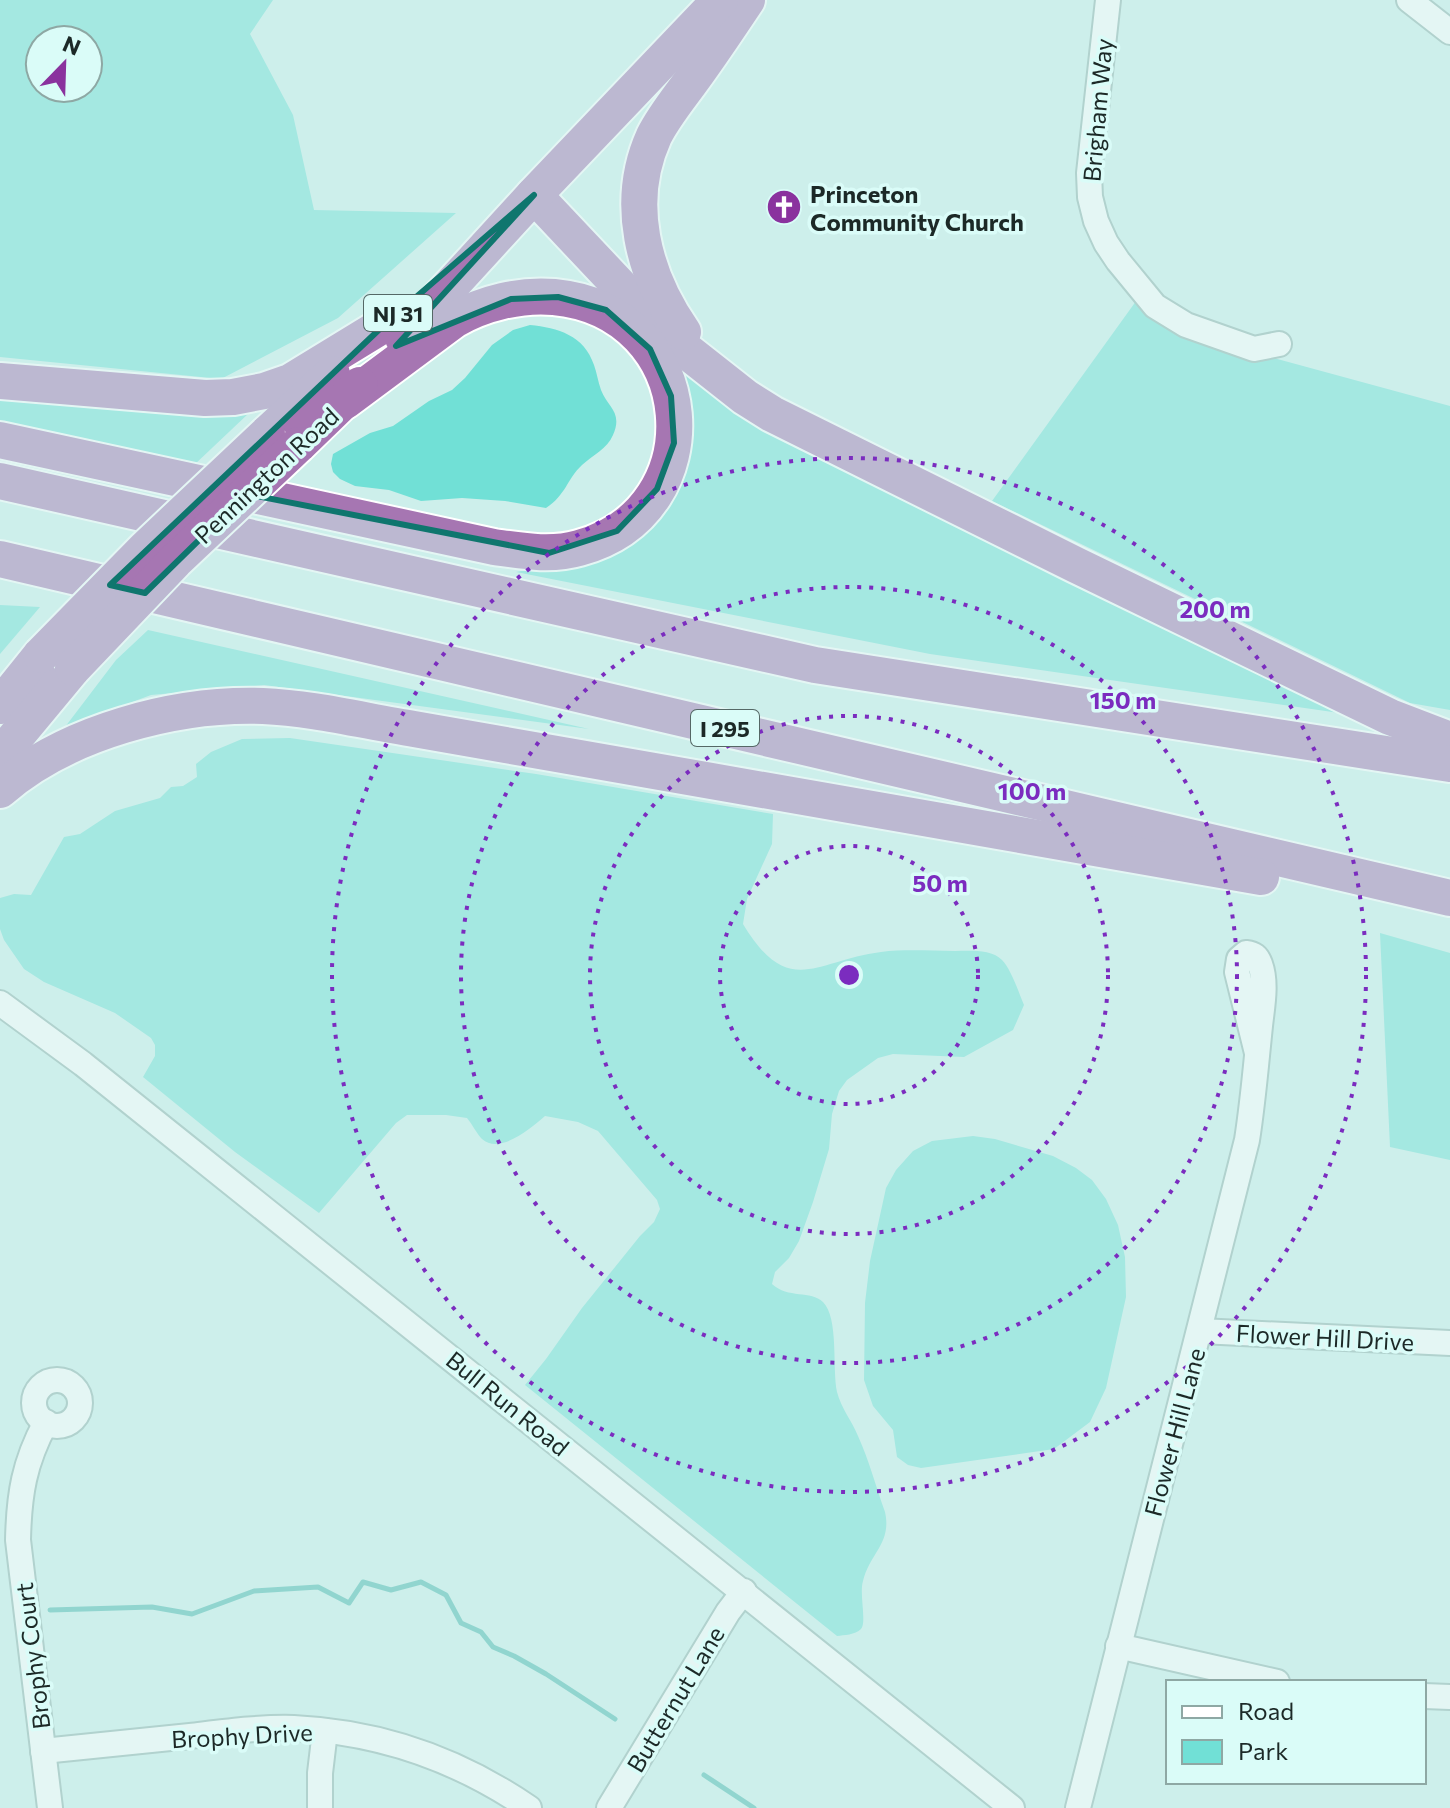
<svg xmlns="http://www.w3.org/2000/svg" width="1450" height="1808" font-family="Commissioner,sans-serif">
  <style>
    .green { fill: #71e0d6; fill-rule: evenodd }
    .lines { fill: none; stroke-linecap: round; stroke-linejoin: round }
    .stream { stroke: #48b7ae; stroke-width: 5 }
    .minor-casing { stroke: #8eafab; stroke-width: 28 }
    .highway-casing { stroke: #fff; stroke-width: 40 }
    .minor { stroke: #fff; stroke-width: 24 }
    .highway { stroke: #a676b2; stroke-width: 36 }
    .highway-bridge-casing { stroke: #fff; stroke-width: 40; stroke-linecap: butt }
    .highway-bridge { stroke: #a676b2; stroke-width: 36 }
    .marked { fill: none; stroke: #0f766e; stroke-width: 6; stroke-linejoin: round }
    .ring { fill: none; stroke: #7b2cbf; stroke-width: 4; stroke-dasharray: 4 8 }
    .labels { text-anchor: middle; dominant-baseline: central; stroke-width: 7; stroke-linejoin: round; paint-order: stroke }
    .shield { fill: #dafcf8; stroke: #556866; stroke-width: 2 }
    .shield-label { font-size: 22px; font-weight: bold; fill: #1c2927 }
    .street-label { font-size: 24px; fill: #1c2927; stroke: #dafcf8 }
    .poi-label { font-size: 24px; font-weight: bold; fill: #1c2927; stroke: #dafcf8; text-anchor: start }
    .centre { fill: #7b2cbf; stroke: #dafcf8; stroke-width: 4 }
    .ring-label { font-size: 24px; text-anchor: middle; font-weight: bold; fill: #7b2cbf; stroke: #dafcf8; stroke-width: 7; stroke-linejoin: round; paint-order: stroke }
  </style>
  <rect width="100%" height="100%" fill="#cdefeb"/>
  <g class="green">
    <path d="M 0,0 L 273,0 L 250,34 L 293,115 L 314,210 L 456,213 L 338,318 L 221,379 L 0,357 ZM 40,40 L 88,40 L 88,88 L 40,88 Z"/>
    <path d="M 1139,297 L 1204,339 L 1450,406 L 1450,710 L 1410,703 L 992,501 Z"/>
    <path d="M 530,325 C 558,328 584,335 594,365 C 597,373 598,382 601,390 C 608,408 623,412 613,435 C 607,449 593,455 582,465 C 567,479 566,495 546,508 L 505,501 L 462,498 L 421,501 L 389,490 L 355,486 L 340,479 L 333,472 L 331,464 L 333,454 L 370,433 L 393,426 L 429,401 L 452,390 L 465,378 L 492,345 L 513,330 Z"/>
    <path d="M 683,372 L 773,431 L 1367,717 L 930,654 L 516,572 L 557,564 L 650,528 L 693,436 Z"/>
    <path d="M 0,392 L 249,413 L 193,466 L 0,425 Z"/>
    <path d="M 0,605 L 40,607 L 0,654 Z"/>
    <path d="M 148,630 L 589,729 L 264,685 L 151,695 L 65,727 L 116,660 Z"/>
    <path d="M 290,738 L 536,774 L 773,814 L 772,844 L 747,899 L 743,924 C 789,1000 816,960 881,952 C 905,949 931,951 955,951 C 970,951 991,949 1002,960 C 1011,969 1019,993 1024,1005 L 1013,1030 L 964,1057 L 893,1054 L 878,1058 L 847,1080 L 839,1091 L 832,1114 L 829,1149 L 813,1202 L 799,1241 L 789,1258 L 775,1272 L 772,1284 C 788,1299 811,1290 823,1302 C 839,1318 832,1369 837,1392 C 841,1408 852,1421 858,1436 C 869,1460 876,1487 885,1512 C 892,1543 870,1553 863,1581 C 859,1594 867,1622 861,1629 C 855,1635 844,1635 837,1636 L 525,1385 L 546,1359 L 582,1308 L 640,1236 L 654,1222 L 660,1209 L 657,1200 L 598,1131 L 578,1122 L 545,1116 C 531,1128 500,1155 482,1139 C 477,1134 472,1124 467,1118 L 446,1115 L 407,1115 L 396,1123 L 319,1213 L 235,1152 L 143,1077 L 155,1056 L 155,1045 L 151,1038 L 115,1013 L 44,982 L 24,969 L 4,940 L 0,929 L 0,898 L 14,894 L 31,895 L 64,837 L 80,834 L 115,811 L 160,798 L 171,787 L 183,786 L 197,777 L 196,764 L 211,752 L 242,739 Z"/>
    <path d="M 1380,933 L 1450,953 L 1450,1160 L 1390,1147 Z"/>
    <path d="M 973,1136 L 995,1139 L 1053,1156 L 1076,1168 L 1092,1180 L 1106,1199 L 1118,1225 L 1125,1257 L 1126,1297 L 1106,1388 L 1090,1422 L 1054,1449 L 921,1468 L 908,1465 L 897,1457 L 893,1430 L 873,1406 L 864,1380 L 865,1303 L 870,1261 L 886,1188 L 896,1170 L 913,1151 L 932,1141 Z"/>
  </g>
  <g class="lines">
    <g class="stream">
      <path d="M 50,1610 L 152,1607 L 192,1614 L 254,1591 L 318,1587 L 349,1603 L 363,1582 L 391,1590 L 421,1582 L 446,1595 L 461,1623 L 481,1632 L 493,1647 L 514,1656 L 546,1674 L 615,1719"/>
      <path d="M 704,1775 L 754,1808"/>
    </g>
    <g class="minor-casing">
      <g id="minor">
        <path d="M 1108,0 L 1089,173 L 1090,197 L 1096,221 L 1106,243 L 1118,261 L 1155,306 L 1186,325 L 1254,349 L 1279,344"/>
        <path d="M 1409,0 L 1450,32"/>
        <path d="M 0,1003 L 83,1064 L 1012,1808"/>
        <path d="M 1200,1331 L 1450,1343"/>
        <circle cx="57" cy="1403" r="23"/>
        <path d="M 46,1422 C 24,1463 19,1494 18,1540 L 50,1808"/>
        <path d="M 1118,1646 L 1277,1682"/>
        <path d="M 1424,1696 L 1450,1697"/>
        <path d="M 43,1751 C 92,1746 141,1741 190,1736 C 224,1732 259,1727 294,1728 C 379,1732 459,1760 529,1808"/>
        <path d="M 320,1808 L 320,1773 L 325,1731"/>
        <path d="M 609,1808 L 728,1612 L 744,1591"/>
        <path d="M 1078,1808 L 1247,1140 C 1253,1102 1256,1064 1260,1026 C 1262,1007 1267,983 1260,964 C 1257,956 1254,954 1246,953 L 1239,959 L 1237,972 L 1257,1053"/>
      </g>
    </g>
    <g class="highway-casing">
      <g id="highway">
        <path d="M 534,195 L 665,334 L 745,397 L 772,414 L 1076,565 L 1390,717 L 1450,740"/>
        <path d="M 683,332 C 643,275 624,202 654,136 C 664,116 679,98 692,80 C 711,54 729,27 747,0"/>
        <path d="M 403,338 L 534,195 L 720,0"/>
        <path d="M 0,381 L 205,398 L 233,397 L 264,391 L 290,382 L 385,324"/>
        <path d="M 267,434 L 332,374"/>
        <path d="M 0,440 L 494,547 C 523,551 551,556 579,548 C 717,511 702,311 554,297 C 521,294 483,303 454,320 L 345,401"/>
        <path d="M 298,445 L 360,385"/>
        <path d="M 0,481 L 815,665 L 1450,764"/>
        <path d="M 0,559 L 1450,898"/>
        <path d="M 0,706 L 41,655"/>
        <path d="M 0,756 L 73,668"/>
        <path d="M 0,790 C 66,732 176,703 263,706 C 313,708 364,721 414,729 L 1261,877"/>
      </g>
    </g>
    <use href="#minor" class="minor"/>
    <use href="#highway" class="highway"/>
    <g class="highway-bridge-casing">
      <g id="highway-bridge">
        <path d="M 41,655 L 145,549 L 267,434"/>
        <path d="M 73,668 L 175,561 L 298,445"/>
      </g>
    </g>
    <use href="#highway-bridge" class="highway-bridge"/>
  </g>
  <path d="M0 0H1450V1808H0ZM 534,195 L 396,346 L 511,299 L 558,297 L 606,310 L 650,349 L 671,396 L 674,443 L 657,489 L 617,531 L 549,553 L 246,494 L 145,593 L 110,585 L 385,324 Z" fill="#cdefeb" fill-opacity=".55" fill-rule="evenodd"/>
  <path class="marked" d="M 534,195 L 396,346 L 511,299 L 558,297 L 606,310 L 650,349 L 671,396 L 674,443 L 657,489 L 617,531 L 549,553 L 246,494 L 145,593 L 110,585 L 385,324 Z"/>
  <g class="ring">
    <circle cx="849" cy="975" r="129"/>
    <circle cx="849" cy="975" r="259"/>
    <circle cx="849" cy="975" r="388"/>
    <circle cx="849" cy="975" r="517"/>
  </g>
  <defs>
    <g id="church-disc" transform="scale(1.8)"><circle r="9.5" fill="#8a329e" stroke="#dafcf8"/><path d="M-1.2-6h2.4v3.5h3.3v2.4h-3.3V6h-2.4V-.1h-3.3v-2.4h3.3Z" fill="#fff"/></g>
  </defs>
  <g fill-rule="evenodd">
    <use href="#church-disc" x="784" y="207"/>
  </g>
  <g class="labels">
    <g class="shield">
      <rect x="364" y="295" width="68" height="36" rx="6"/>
      <rect x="691" y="710" width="68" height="36" rx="6"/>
    </g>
    <g class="shield-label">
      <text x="398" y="313">NJ 31</text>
      <text x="725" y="728">I 295</text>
    </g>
    <g class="street-label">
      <text transform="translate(1097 110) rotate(-85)">Brigham Way</text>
      <text transform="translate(266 475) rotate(-43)">Pennington Road</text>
      <text transform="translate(1325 1337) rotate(3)">Flower Hill Drive</text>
      <text transform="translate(508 1403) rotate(39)">Bull Run Road</text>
      <text transform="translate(1174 1432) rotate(-75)">Flower Hill Lane</text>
      <text transform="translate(32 1656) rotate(-97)">Brophy Court</text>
      <text transform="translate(675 1699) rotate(-59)">Butternut Lane</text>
      <text transform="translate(242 1735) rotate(-3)">Brophy Drive</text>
    </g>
    <g class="poi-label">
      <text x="810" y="193">Princeton<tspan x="810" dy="28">Community Church</tspan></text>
    </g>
  </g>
  <circle cx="849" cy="975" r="12" class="centre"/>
  <g class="ring-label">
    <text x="1215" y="618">200 m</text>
    <text x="1123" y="709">150 m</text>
    <text x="1032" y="800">100 m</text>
    <text x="940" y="892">50 m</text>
  </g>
  <rect x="1166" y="1680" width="260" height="104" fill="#dafcf8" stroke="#8ea8a4" stroke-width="2"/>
  <rect x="1182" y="1706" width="40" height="12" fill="#ffffff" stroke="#8ea8a4" stroke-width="2"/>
  <text x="1238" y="1720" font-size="24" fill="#1c2927">Road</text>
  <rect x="1182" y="1740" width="40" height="24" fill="#71e0d6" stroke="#8ea8a4" stroke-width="2"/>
  <text x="1238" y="1760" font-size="24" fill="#1c2927">Park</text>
  <g transform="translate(64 64) rotate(23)"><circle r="38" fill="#dafcf8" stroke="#8ea8a4" stroke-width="2"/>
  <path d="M0-6L14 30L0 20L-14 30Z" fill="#8a329e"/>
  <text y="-12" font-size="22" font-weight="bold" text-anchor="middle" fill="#1c2927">N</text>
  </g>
</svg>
